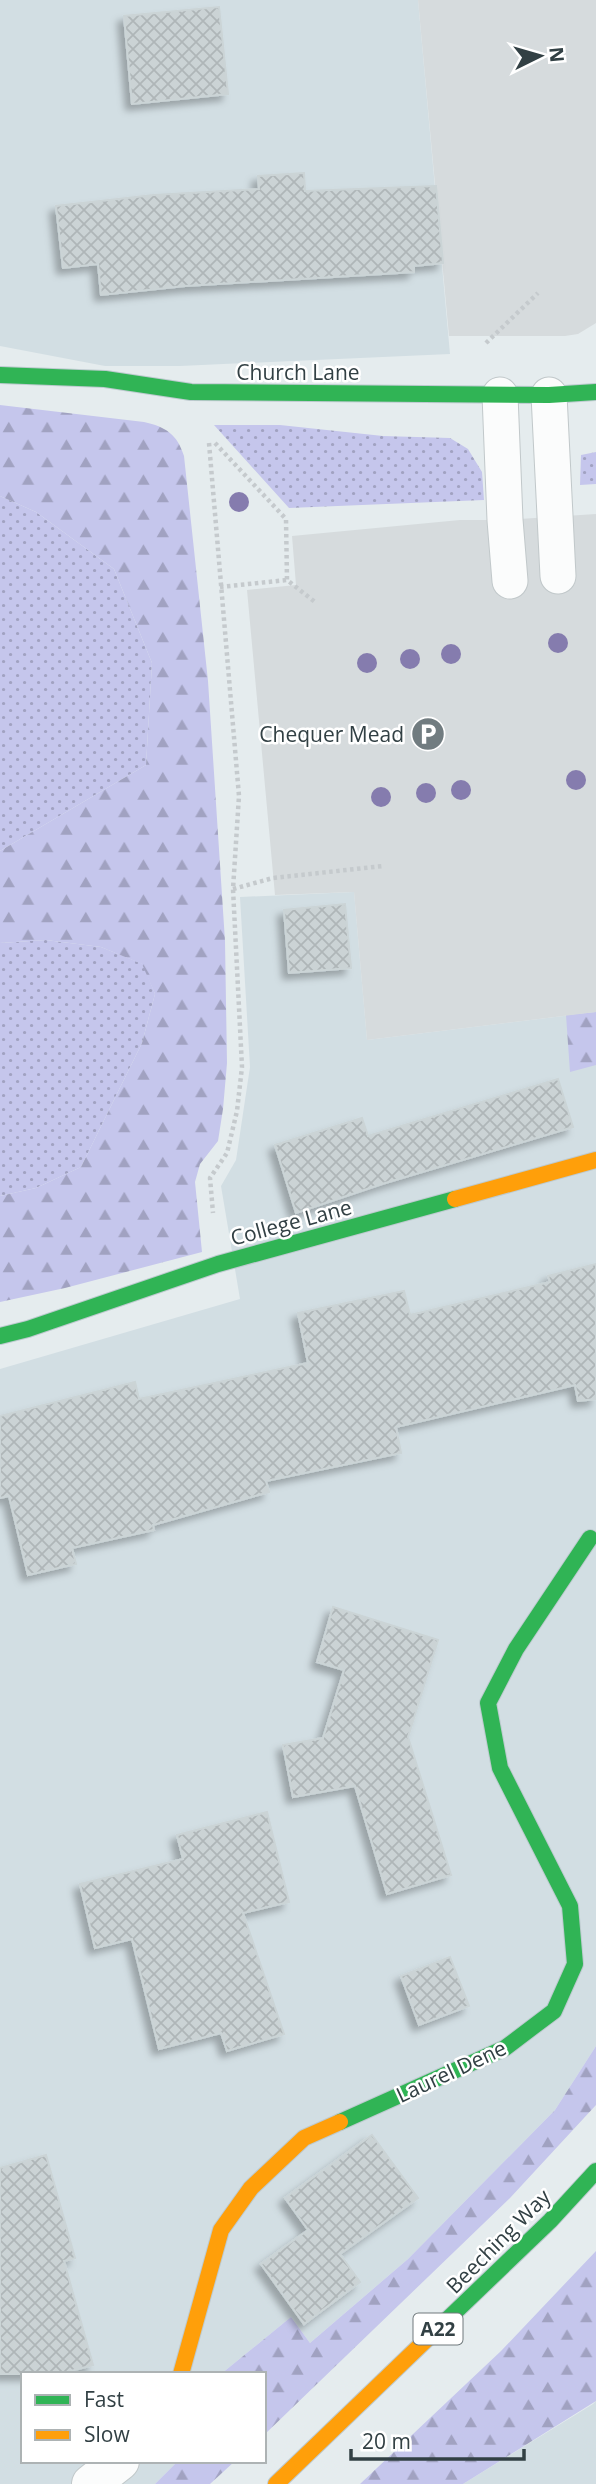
<svg xmlns="http://www.w3.org/2000/svg" width="596" height="2484" font-family="'Open Sans',sans-serif">
  <style>
    .residential { fill: #d2dee3 }
    .green { fill: url(#green-dots) }
    .forest { fill: url(#forest-firs) }
    .parking { fill: #d6dbdd }
    .building { fill: url(#building-cross-hatch); stroke: #cbd4d6; stroke-width: 2; filter: url(#shadow) }
    .lines { fill: none; stroke-linecap: round; stroke-linejoin: round }
    .lane-casing { stroke: #c1c8ca; stroke-width: 37 }
    .street-casing { stroke: #c1c8ca; stroke-width: 40 }
    .fast-casing { stroke: #bdcacf; stroke-width: 18 }
    .slow-casing { stroke: #bdcacf; stroke-width: 18 }
    .path { stroke: #c5cacd; stroke-width: 4.5; stroke-dasharray: 3.5 3.5; stroke-linecap: butt }
    .lane { stroke: #fbfcfc; stroke-width: 35 }
    .street { stroke: #fbfcfc; stroke-width: 38 }
    .fast { stroke: #30b455; stroke-width: 16 }
    .slow { stroke: #ff9f0a; stroke-width: 16 }
    .tree { fill: #857cae }
    .labels { text-anchor: middle; dominant-baseline: central; stroke-width: 5; stroke-linejoin: round; paint-order: stroke }
    .shield { fill: #fff; stroke: #70797c; stroke-width: 2 }
    .shield-label { font-size: 19px; font-weight: bold; fill: #324044 }
    .street-label { font-size: 21px; fill: #324044; stroke: #fff }
    .poi-label { font-size: 21px; fill: #324044; stroke: #fff; text-anchor: end }
  </style>
  <defs>
    <pattern id="green-dots" width="8" height="8" patternUnits="userSpaceOnUse" patternTransform="scale(1.75)"><rect width="8" height="8" fill="#c5c6ec"/><path d="M2 2h.1M6 6h.1" fill="none" stroke="#a1a2c1" stroke-width="1.8" stroke-linecap="round"/></pattern>
    <pattern id="forest-firs" width="22" height="20" patternUnits="userSpaceOnUse" patternTransform="scale(1.75)"><rect width="22" height="20" fill="#c5c6ec"/><path d="M5 1l3.5 6h-7zM16 11l3.5 6h-7z" fill="#a1a2c1"/></pattern>
    <pattern id="building-cross-hatch" width="8" height="8" patternUnits="userSpaceOnUse" patternTransform="scale(1.75)"><rect width="8" height="8" fill="#cbd3d5"/><path d="M0 0l8 8M0 8l8-8" fill="none" stroke="#afb6b8"/></pattern>
    <filter id="shadow"><feDropShadow dx="-6" dy="6" stdDeviation="3.5" flood-color="#0004"/></filter>
  </defs>
  <rect width="100%" height="100%" fill="#e5ecee"/>
  <g class="residential">
    <path d="M 0,0 L 418,0 L 450,354 L 180,366 L 105,366 L 0,346 Z"/>
    <path d="M 354,892 L 367,1040 L 596,1012 L 596,2046 L 555,2110 L 408,2259 L 310,2343 L 291,2317 L 221,2374 L 23,2374 L 23,2461 L 178,2461 L 155,2484 L 0,2484 L 0,1369 L 240,1299 L 221,1186 L 236,1160 L 250,1067 L 240,897 Z"/>
    <path d="M 596,2401 L 596,2484 L 463,2484 L 593,2404 Z"/>
  </g>
  <g class="green">
    <path d="M 214,425 L 280,425 L 383,436 L 450,438 L 468,449 L 482,472 L 484,500 L 289,508 Z"/>
    <path d="M 596,452 L 596,484 L 580,485 L 581,455 Z"/>
    <path d="M 0,496 L 36,512 L 114,569 L 152,663 L 146,765 L 0,851 Z"/>
    <path d="M 46,940 L 101,947 L 143,964 L 155,994 L 142,1043 L 81,1167 L 36,1188 L 0,1196 L 0,943 Z"/>
  </g>
  <g class="forest">
    <path d="M 0,405 L 144,422 C 166,427 177,434 184,456 L 208,681 L 225,941 L 227,1063 L 223,1109 L 218,1141 L 200,1164 L 195,1182 L 202,1252 L 65,1288 L 0,1302 L 0,1196 L 36,1188 L 81,1167 L 142,1043 L 155,994 L 142,964 L 101,947 L 46,940 L 0,943 L 0,851 L 146,765 L 152,663 L 114,569 L 36,512 L 0,496 Z"/>
    <path d="M 596,1012 L 596,1065 L 570,1072 L 566,1015 Z"/>
    <path d="M 596,2046 L 596,2105 L 510,2198 L 264,2435 L 264,2374 L 221,2374 L 291,2317 L 310,2343 L 408,2259 L 555,2110 Z"/>
    <path d="M 596,2251 L 596,2401 L 463,2484 L 360,2484 L 501,2351 Z"/>
    <path d="M 178,2461 L 235,2461 L 210,2484 L 155,2484 Z"/>
  </g>
  <g class="parking">
    <path d="M 418,0 L 596,0 L 596,323 L 578,334 L 565,336 L 449,336 Z"/>
    <path d="M 596,514 L 596,1012 L 367,1040 L 354,892 L 275,895 L 247,590 L 296,585 L 292,536 L 460,520 L 505,520 Z"/>
  </g>
  <g class="building">
    <path d="M 219,7 L 228,94 L 132,104 L 124,16 Z"/>
    <path d="M 304,173 L 305,191 L 436,186 L 443,263 L 414,266 L 414,272 L 185,286 L 101,295 L 98,264 L 63,268 L 56,206 L 154,195 L 259,189 L 258,176 Z"/>
    <path d="M 345,904 L 351,968 L 289,973 L 284,910 Z"/>
    <path d="M 558,1079 L 573,1127 L 382,1184 L 296,1213 L 275,1145 L 362,1118 L 368,1136 Z"/>
    <path d="M 596,1264 L 596,1399 L 578,1401 L 575,1385 L 396,1427 L 401,1453 L 266,1481 L 269,1492 L 153,1525 L 154,1530 L 72,1548 L 76,1564 L 28,1575 L 9,1496 L 0,1498 L 0,1416 L 135,1382 L 139,1399 L 308,1363 L 298,1313 L 404,1291 L 410,1315 L 550,1282 L 548,1276 Z"/>
    <path d="M 333,1607 L 438,1640 L 408,1737 L 451,1875 L 387,1894 L 355,1786 L 293,1797 L 283,1745 L 323,1738 L 344,1670 L 317,1662 Z"/>
    <path d="M 267,1812 L 289,1902 L 243,1913 L 284,2034 L 227,2051 L 221,2033 L 159,2049 L 132,1939 L 95,1948 L 80,1884 L 183,1859 L 177,1835 Z"/>
    <path d="M 450,1957 L 469,2006 L 419,2025 L 401,1976 Z"/>
    <path d="M 372,2135 L 418,2198 L 340,2254 L 360,2282 L 304,2324 L 261,2264 L 308,2230 L 285,2198 Z"/>
    <path d="M 46,2155 L 75,2258 L 64,2261 L 93,2365 L 60,2374 L 0,2374 L 0,2168 Z"/>
  </g>
  <g class="lines">
    <g class="lane-casing">
      <g id="lane">
        <path d="M 500,395 L 505,520 L 510,581"/>
        <path d="M 549,395 L 558,576"/>
      </g>
    </g>
    <g class="street-casing">
      <path id="street" d="M 91,2484 L 120,2461"/>
    </g>
    <g class="fast-casing">
      <g id="fast">
        <path d="M 0,375 L 105,379 L 191,392 L 549,395 L 596,392"/>
        <path d="M 0,1336 L 28,1329 L 218,1264 L 455,1199"/>
        <path d="M 340,2122 L 505,2048 L 554,2011 L 575,1964 L 570,1906 L 500,1768 L 488,1703 L 516,1649 L 590,1538"/>
        <path d="M 428,2338 L 550,2221 L 596,2171"/>
      </g>
    </g>
    <g class="slow-casing">
      <g id="slow">
        <path d="M 455,1199 L 596,1160"/>
        <path d="M 181,2374 L 221,2230 L 251,2188 L 304,2138 L 340,2122"/>
        <path d="M 276,2484 L 428,2338"/>
      </g>
    </g>
    <g class="path">
      <path d="M 486,343 L 538,293"/>
      <path d="M 209,443 L 239,796 L 233,889 L 242,1067 L 237,1111 L 227,1153 L 210,1178 L 213,1213"/>
      <path d="M 215,443 L 286,519 L 287,580 L 315,602"/>
      <path d="M 220,587 L 287,580"/>
      <path d="M 233,889 L 273,878 L 383,866"/>
    </g>
    <use href="#lane" class="lane"/>
    <use href="#street" class="street"/>
    <use href="#fast" class="fast"/>
    <use href="#slow" class="slow"/>
  </g>
  <g class="tree">
    <circle cx="239" cy="502" r="10"/>
    <circle cx="558" cy="643" r="10"/>
    <circle cx="451" cy="654" r="10"/>
    <circle cx="410" cy="659" r="10"/>
    <circle cx="367" cy="663" r="10"/>
    <circle cx="576" cy="780" r="10"/>
    <circle cx="461" cy="790" r="10"/>
    <circle cx="426" cy="793" r="10"/>
    <circle cx="381" cy="797" r="10"/>
  </g>
  <defs>
    <g id="parking-disc" transform="scale(1.75)"><circle r="9.5" fill="#717c80" stroke="#fff"/><path d="M-3.5-5.5H1a3.5 3.5 0 0 1 0 7H-1V5.5H-3.5ZM-1-3.4V-.6H.8a1.4 1.4 0 0 0 0-2.8Z" fill="#fff"/></g>
  </defs>
  <g fill-rule="evenodd">
    <use href="#parking-disc" x="428" y="734"/>
  </g>
  <g class="labels">
    <rect class="shield" x="413.5" y="2313.5" width="49" height="31" rx="5"/>
    <g class="shield-label">
      <text x="438" y="2329">A22</text>
    </g>
    <g class="street-label">
      <text x="298" y="372">Church Lane</text>
      <text transform="translate(291 1222) rotate(-15)">College Lane</text>
      <text transform="translate(451 2071) rotate(-25)">Laurel Dene</text>
      <text transform="translate(498 2241) rotate(-45)">Beeching Way</text>
    </g>
    <g class="poi-label">
      <text x="404" y="734">Chequer Mead</text>
    </g>
  </g>
  <rect x="21" y="2372" width="245" height="91" fill="#ffffff" stroke="#adb3b4" stroke-width="2"/>
  <rect x="35" y="2395" width="35" height="10" fill="#30b455" stroke="#adb3b4" stroke-width="2"/>
  <text x="84" y="2407" font-size="21" fill="#324044">Fast</text>
  <rect x="35" y="2430" width="35" height="10" fill="#ff9f0a" stroke="#adb3b4" stroke-width="2"/>
  <text x="84" y="2442" font-size="21" fill="#324044">Slow</text>
  <g transform="translate(540 56) rotate(85)" stroke="#ffffff" stroke-width="5" paint-order="stroke">
  <path d="M0-5L12 26L0 18L-12 26Z" fill="#324044"/>
  <text y="-10" font-size="19" font-weight="bold" text-anchor="middle" fill="#324044">N</text>
  </g>
  <path d="M351 2449v10h173v-10" fill="none" stroke="#324044" stroke-width="3.5"/>
  <text x="362" y="2449" font-size="21" fill="#324044" stroke="#ffffff" stroke-width="5" paint-order="stroke">20 m</text>
</svg>
